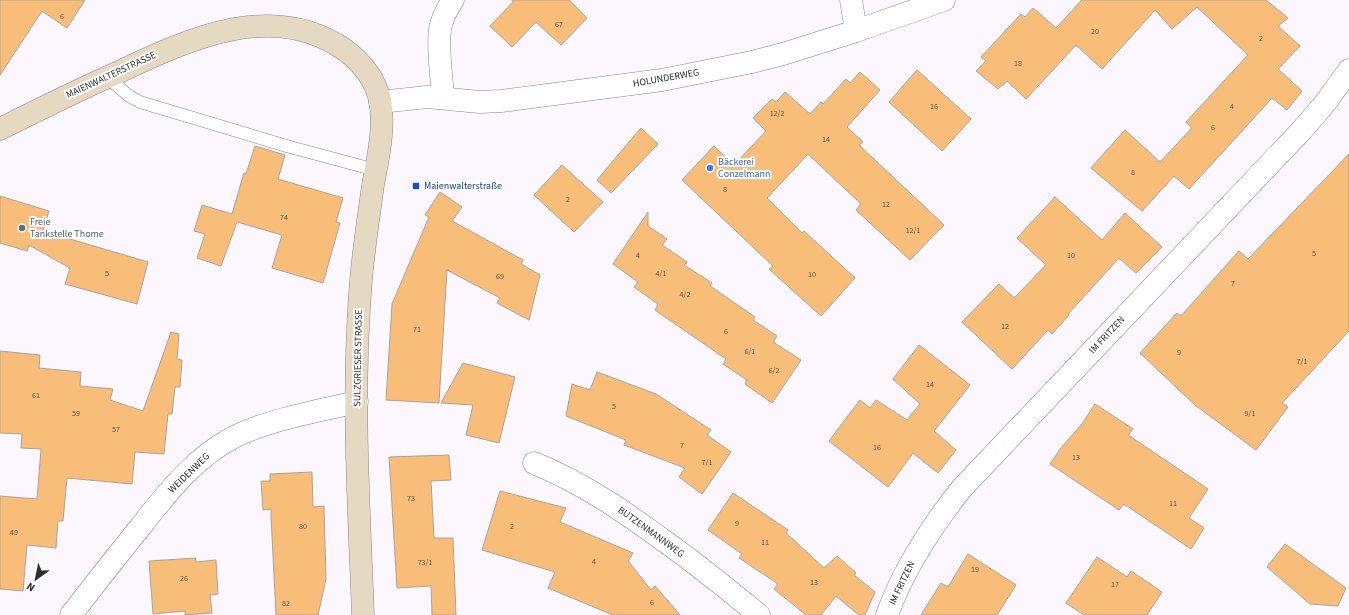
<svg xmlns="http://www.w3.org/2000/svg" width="1349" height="615" font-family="'Source Sans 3',sans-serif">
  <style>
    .building { fill: #f8bd78; stroke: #aca39a }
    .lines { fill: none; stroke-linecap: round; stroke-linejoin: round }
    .service-casing { stroke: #8b848e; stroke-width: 13 }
    .minor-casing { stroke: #8b848e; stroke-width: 23 }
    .secondary-casing { stroke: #8b848e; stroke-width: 23 }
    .service { stroke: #fff; stroke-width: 12 }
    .minor { stroke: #fff; stroke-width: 22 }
    .secondary { stroke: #e5d9c2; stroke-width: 22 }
    .shop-dot { fill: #3f7fe0; stroke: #fff; stroke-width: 1.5 }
    .transit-dot { fill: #1a4fb4; stroke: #fff; stroke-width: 1.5 }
    .service-dot { fill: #5c6f8a; stroke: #fff; stroke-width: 1.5 }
    .labels { text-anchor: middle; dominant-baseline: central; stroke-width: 4; stroke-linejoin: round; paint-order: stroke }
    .number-label { font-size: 8px; fill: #615143 }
    .street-label { font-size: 10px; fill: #2f2d31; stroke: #fff }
    .shop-label { font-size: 10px; fill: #366cbe; stroke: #fff; text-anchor: start }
    .transit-label { font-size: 10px; fill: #164399; stroke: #fff; text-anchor: start }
    .service-label { font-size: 10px; fill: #4e5e75; stroke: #fff; text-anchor: start }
  </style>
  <rect width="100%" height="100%" fill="#fcf7fe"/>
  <g class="building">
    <path d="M 0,0 L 85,0 L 67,28 L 42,11 L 0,75 Z"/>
    <path d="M 512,0 L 569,0 L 587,18 L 561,45 L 536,22 L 512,47 L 490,26 L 514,1 Z"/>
    <path d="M 1082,0 L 1266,0 L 1288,18 L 1278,26 L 1300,46 L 1278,69 L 1302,91 L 1287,110 L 1272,98 L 1189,189 L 1174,176 L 1142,211 L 1091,168 L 1125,130 L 1160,162 L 1192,128 L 1186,122 L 1248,55 L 1197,7 L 1172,29 L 1155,10 L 1102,69 L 1076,45 L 1026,99 L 1007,81 L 998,89 L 976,71 L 986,61 L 981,57 L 1021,14 L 1025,17 L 1033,8 L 1056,28 Z"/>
    <path d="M 917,70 L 971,119 L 942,151 L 889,102 Z"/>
    <path d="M 860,72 L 880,90 L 847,127 L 863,142 L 859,145 L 944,225 L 910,260 L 856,210 L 861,204 L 808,154 L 767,198 L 802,233 L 804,231 L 855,278 L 821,316 L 769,269 L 773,266 L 682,180 L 714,146 L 734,165 L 766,131 L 753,118 L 772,99 L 776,102 L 785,92 L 810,114 L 821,102 L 823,104 L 846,79 L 850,83 Z"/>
    <path d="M 641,128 L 658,144 L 611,193 L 597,180 Z"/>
    <path d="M 255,146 L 285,155 L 278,179 L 343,198 L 336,222 L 340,223 L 323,283 L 272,268 L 282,235 L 237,222 L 221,266 L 197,258 L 205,234 L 194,231 L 202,205 L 232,214 L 244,173 L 246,174 Z"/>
    <path d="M 1349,154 L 1349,331 L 1282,403 L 1288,407 L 1256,450 L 1195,405 L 1140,353 L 1177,313 L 1181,316 L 1239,251 L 1248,259 Z"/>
    <path d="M 562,165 L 603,202 L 574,232 L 534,195 Z"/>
    <path d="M 440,192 L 462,207 L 452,221 L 523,260 L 521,264 L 540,275 L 529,320 L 497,303 L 500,298 L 447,270 L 439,403 L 386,400 L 392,304 L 429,217 L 425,215 Z"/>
    <path d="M 0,196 L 49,211 L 43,231 L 148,262 L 137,304 L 65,284 L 70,268 L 29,245 L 27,251 L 0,243 Z"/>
    <path d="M 1055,197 L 1102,240 L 1125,213 L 1162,247 L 1136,273 L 1119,258 L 1068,314 L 1069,315 L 1052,334 L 1048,330 L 1012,369 L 962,322 L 999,284 L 1014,298 L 1046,265 L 1017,238 Z"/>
    <path d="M 648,212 L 648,226 L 667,239 L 662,245 L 687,262 L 684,265 L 712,283 L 710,286 L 755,317 L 753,320 L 777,336 L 773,342 L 801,360 L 772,403 L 745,384 L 747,380 L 723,364 L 726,359 L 655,310 L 658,304 L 634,287 L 638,282 L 613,264 Z"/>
    <path d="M 171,332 L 179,334 L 177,359 L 182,360 L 180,387 L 175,387 L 172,414 L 168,414 L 164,454 L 135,452 L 132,484 L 67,478 L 63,521 L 58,521 L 56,548 L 27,545 L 23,591 L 0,589 L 0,496 L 37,499 L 41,449 L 21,448 L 22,434 L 0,433 L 0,351 L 40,355 L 39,368 L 81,372 L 80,386 L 113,389 L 110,400 L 143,411 Z"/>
    <path d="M 919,345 L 970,385 L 934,431 L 956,450 L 938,473 L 913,453 L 888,487 L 829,441 L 860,400 L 870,408 L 876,400 L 907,420 L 920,404 L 893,379 Z"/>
    <path d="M 463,363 L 515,377 L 499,443 L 466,435 L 473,405 L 441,403 Z"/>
    <path d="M 597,372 L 656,394 L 711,430 L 707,435 L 731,452 L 702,494 L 679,477 L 685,468 L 624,445 L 626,440 L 566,416 L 572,384 L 590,390 Z"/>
    <path d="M 1095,404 L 1133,429 L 1128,435 L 1208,489 L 1189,518 L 1204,528 L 1191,549 L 1124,504 L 1119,510 L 1050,464 L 1061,448 L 1082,424 Z"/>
    <path d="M 449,455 L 451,480 L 431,481 L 434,538 L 453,538 L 456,615 L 432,615 L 431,586 L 397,588 L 389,457 Z"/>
    <path d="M 312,472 L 313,507 L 324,506 L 326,579 L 318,615 L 276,615 L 271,516 L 271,509 L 263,510 L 261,481 L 270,481 L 270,474 Z"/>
    <path d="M 500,491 L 566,508 L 560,522 L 633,553 L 628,561 L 651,590 L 655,586 L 680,615 L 613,615 L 548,588 L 555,572 L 482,550 Z"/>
    <path d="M 733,493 L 788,530 L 786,533 L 824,568 L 837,556 L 856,573 L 854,575 L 875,592 L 865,615 L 859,615 L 836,596 L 821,615 L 806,615 L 774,589 L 778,584 L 739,558 L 742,554 L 708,530 Z"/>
    <path d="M 1285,544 L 1346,588 L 1338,606 L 1310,604 L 1267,567 Z"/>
    <path d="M 968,554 L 1016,585 L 997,615 L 921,615 L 941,583 L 948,587 Z"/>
    <path d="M 1097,557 L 1127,577 L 1131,571 L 1162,592 L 1147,615 L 1084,615 L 1066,603 Z"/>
    <path d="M 196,558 L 195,562 L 216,560 L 218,594 L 210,595 L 212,613 L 185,615 L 185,611 L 153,614 L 149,561 Z"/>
  </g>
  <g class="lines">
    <g class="service-casing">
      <path id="service" d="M 107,77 L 129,96 L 140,102 L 290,147 L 376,170"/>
    </g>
    <g class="minor-casing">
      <g id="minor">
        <path d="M 851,0 L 856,31"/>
        <path d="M 443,98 C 442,77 437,49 440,29 C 442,18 447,9 453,0"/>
        <path d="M 380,102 L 427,97 L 480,102 L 501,101 L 662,80 L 752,62 L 783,54 L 856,31 L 944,0"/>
        <path d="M 534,463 C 583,483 625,512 667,543 C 699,566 729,590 759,615"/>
        <path d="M 71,615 C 94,585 117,556 141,526 C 167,493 195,457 234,437 C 271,419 318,411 357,402"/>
        <path d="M 887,615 C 904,568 931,527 962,488 L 1302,130 L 1326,102 L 1349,70"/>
      </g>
    </g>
    <g class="secondary-casing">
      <path id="secondary" d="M 0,129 C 40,109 80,89 121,71 C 191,38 274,0 345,50 C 361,62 375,79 380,100 C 385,128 378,158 373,185 C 368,222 362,258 360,294 C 352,401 359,508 363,615"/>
    </g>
    <use href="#service" class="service"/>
    <use href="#minor" class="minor"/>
    <use href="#secondary" class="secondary"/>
  </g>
  <circle class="shop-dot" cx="710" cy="168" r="4"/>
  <rect class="transit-dot" x="412" y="182" width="8" height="8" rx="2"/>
  <circle class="service-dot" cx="22" cy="228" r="4"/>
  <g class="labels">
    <g class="number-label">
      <text x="62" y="16">6</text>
      <text x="559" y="24">67</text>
      <text x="1095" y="31">20</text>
      <text x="1261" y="38">2</text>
      <text x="1018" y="63">18</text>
      <text x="934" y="106">16</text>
      <text x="1232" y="106">4</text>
      <text x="777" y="113">12/2</text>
      <text x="1213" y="127">6</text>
      <text x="826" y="139">14</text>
      <text x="1133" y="172">8</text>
      <text x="725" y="189">8</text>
      <text x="568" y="199">2</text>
      <text x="886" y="204">12</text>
      <text x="284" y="217">74</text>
      <text x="913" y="230">12/1</text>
      <text x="1314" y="253">5</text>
      <text x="638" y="255">4</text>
      <text x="1071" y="255">10</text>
      <text x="107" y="273">5</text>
      <text x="661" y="273">4/1</text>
      <text x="812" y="274">10</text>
      <text x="500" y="276">69</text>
      <text x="1233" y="283">7</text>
      <text x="685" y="294">4/2</text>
      <text x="1005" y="326">12</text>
      <text x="417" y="329">71</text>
      <text x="726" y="331">6</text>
      <text x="750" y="351">6/1</text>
      <text x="1179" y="352">9</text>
      <text x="1302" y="361">7/1</text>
      <text x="774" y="370">6/2</text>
      <text x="930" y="384">14</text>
      <text x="36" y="395">61</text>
      <text x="614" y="406">5</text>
      <text x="76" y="413">59</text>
      <text x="1250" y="413">9/1</text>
      <text x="116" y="429">57</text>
      <text x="682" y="445">7</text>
      <text x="877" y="447">16</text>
      <text x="1076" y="457">13</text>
      <text x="707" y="462">7/1</text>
      <text x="411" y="498">73</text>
      <text x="1173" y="503">11</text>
      <text x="737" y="523">9</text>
      <text x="303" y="526">80</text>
      <text x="512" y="526">2</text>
      <text x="14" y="532">49</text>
      <text x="765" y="542">11</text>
      <text x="594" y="561">4</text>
      <text x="425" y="562">73/1</text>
      <text x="975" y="569">19</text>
      <text x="184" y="578">26</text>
      <text x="814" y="582">13</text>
      <text x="1115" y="584">17</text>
      <text x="652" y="602">6</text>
      <text x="286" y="603">82</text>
    </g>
    <g class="street-label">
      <text transform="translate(111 75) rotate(-25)">MAIENWALTERSTRASSE</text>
      <text transform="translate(666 78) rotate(-10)">HOLUNDERWEG</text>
      <text transform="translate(1107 335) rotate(-47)">IM FRITZEN</text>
      <text transform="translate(358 358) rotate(-89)">SULZGRIESER STRASSE</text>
      <text transform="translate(189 473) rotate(-44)">WEIDENWEG</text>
      <text transform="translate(651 532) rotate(36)">BUTZENMANNWEG</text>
      <text transform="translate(902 583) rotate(-65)">IM FRITZEN</text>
    </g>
    <g class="shop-label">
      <text x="718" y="162">Bäckerei<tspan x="718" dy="12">Conzelmann</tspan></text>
    </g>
    <g class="transit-label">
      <text x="424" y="186">Maienwalterstraße</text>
    </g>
    <g class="service-label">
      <text x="30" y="222">Freie<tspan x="30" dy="12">Tankstelle Thome</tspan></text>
    </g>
  </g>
  <g transform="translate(36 579) rotate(213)" stroke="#ffffff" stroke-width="3" paint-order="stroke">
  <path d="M0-3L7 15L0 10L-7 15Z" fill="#2f2d31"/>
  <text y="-6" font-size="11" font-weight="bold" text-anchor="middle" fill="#2f2d31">N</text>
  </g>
</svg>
